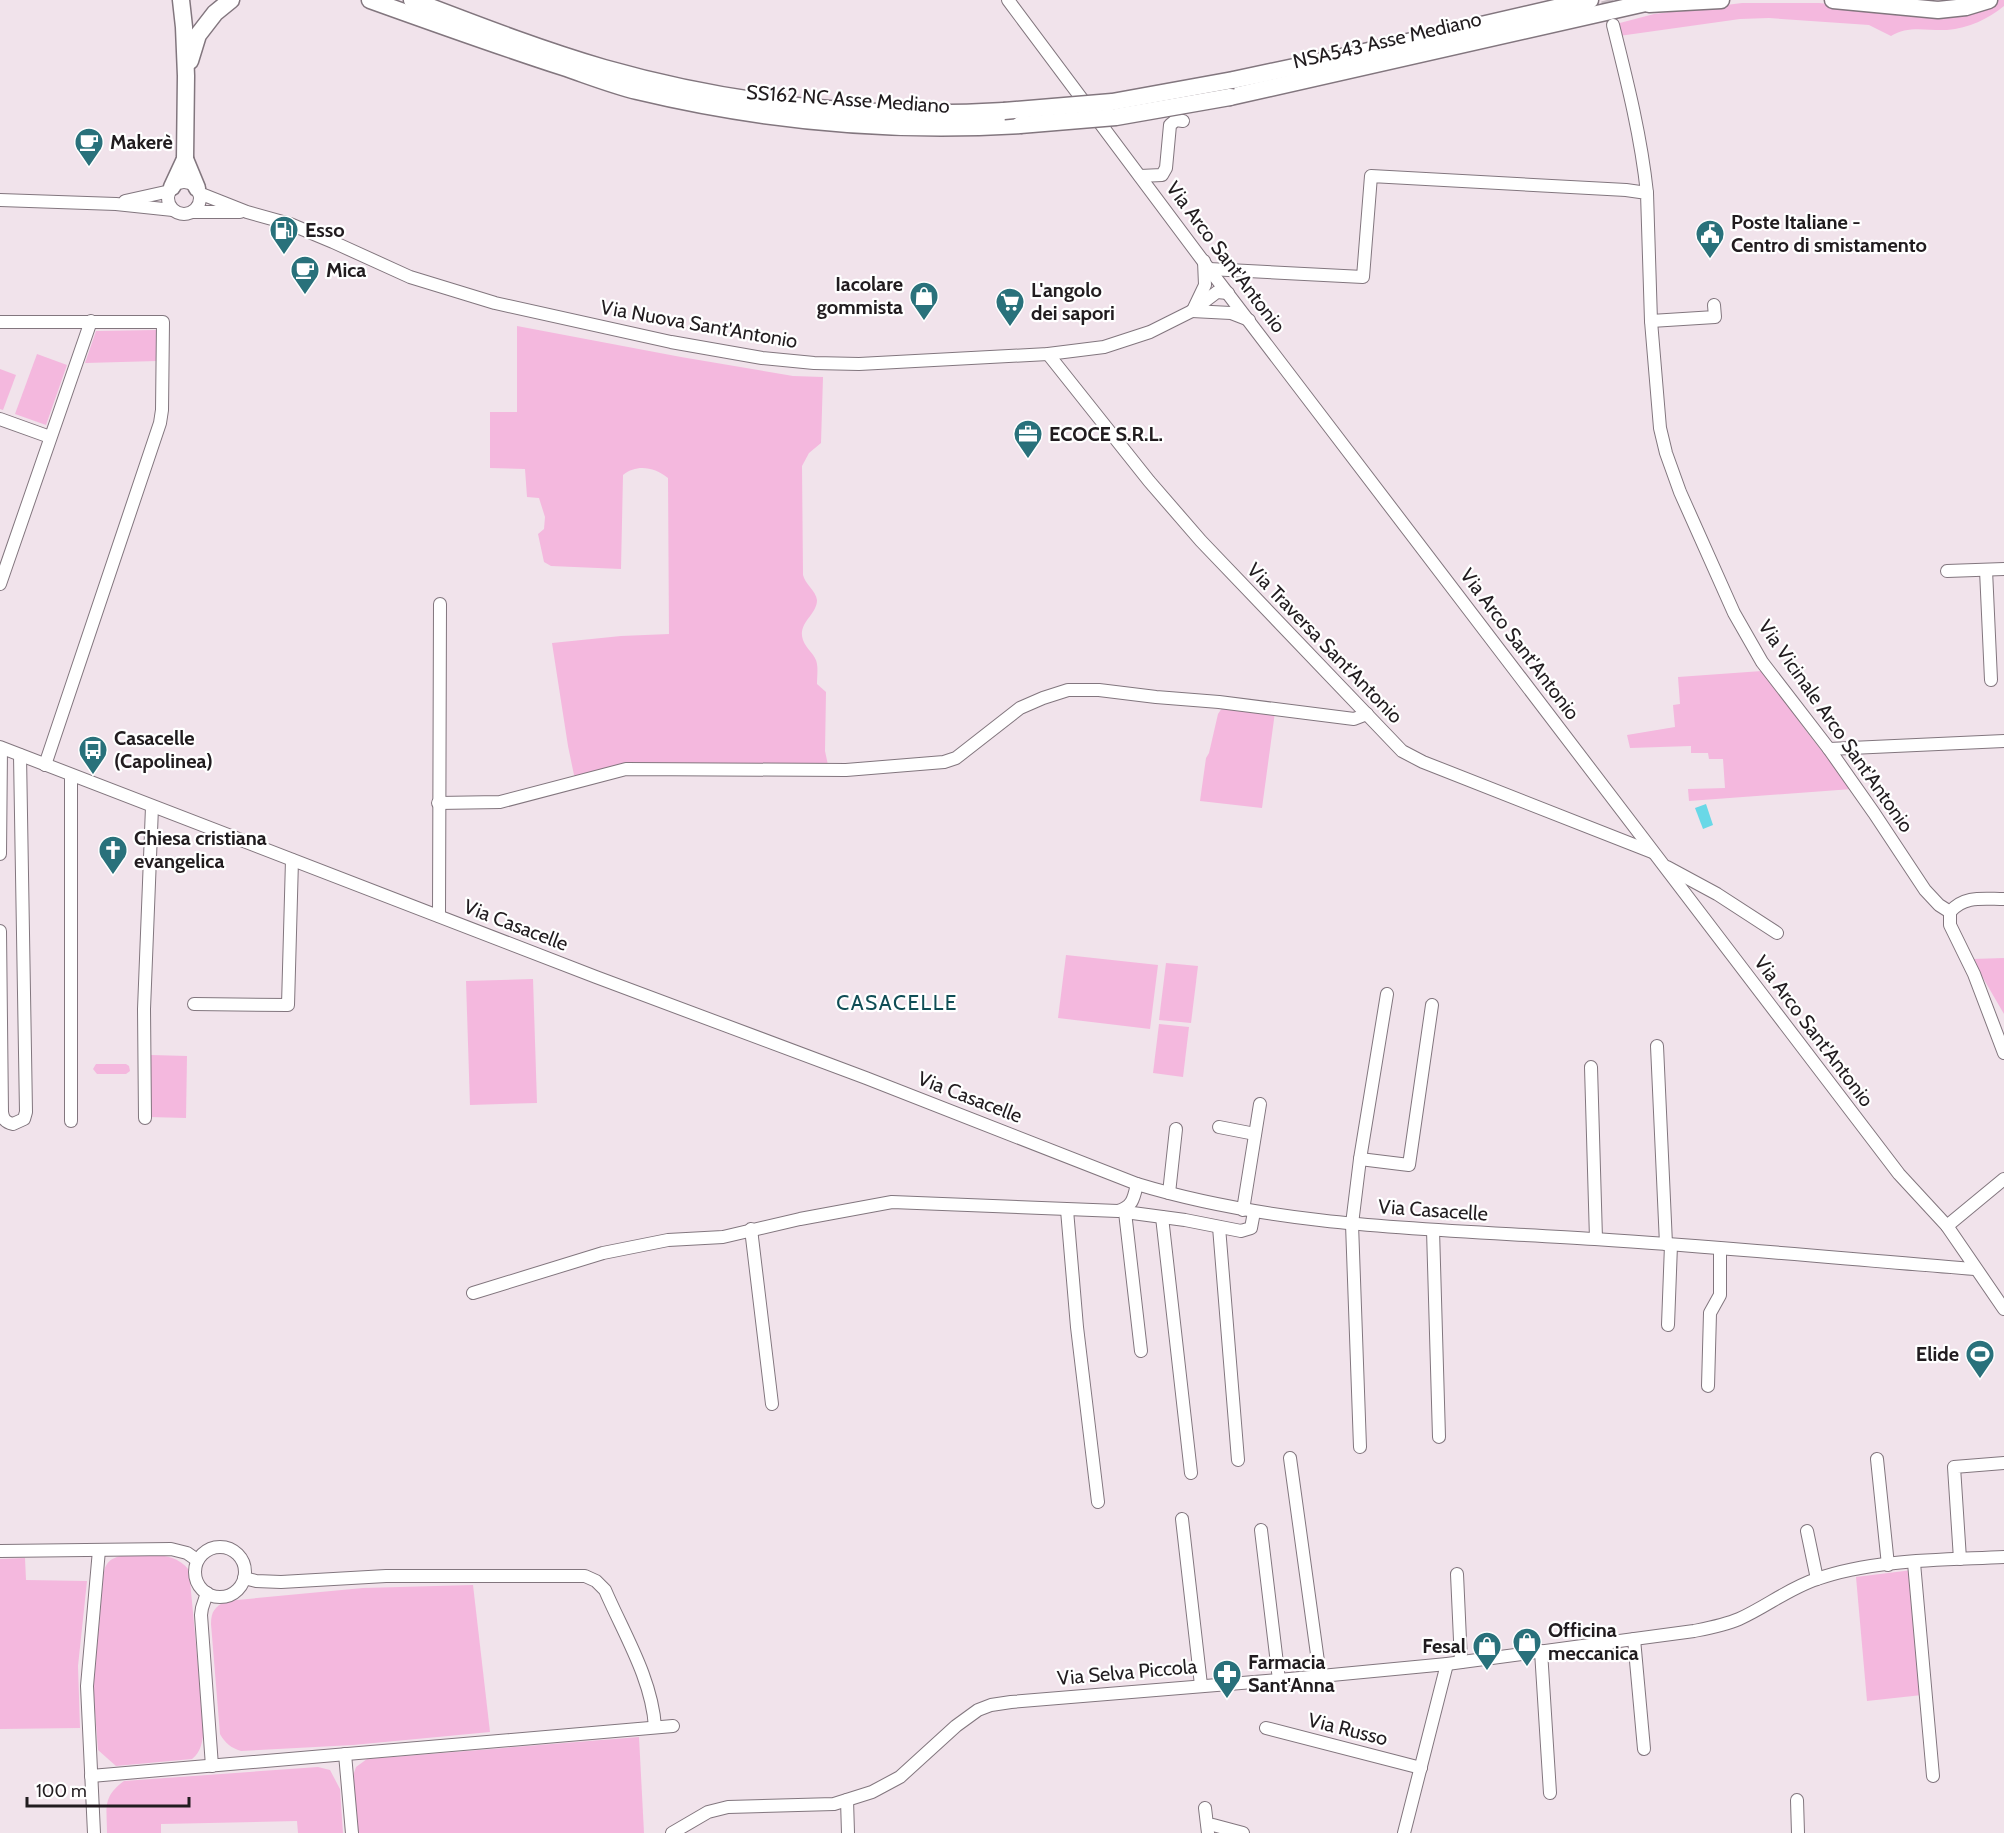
<svg xmlns="http://www.w3.org/2000/svg" width="2004" height="1833" font-family="Cabin,sans-serif">
  <style>
    .green { fill: #f4b8de }
    .water { fill: #69d8e7 }
    .lines { fill: none; stroke-linecap: round; stroke-linejoin: round }
    .minor-tunnel { stroke: #c7bbc2; stroke-width: 12; stroke-dasharray: 12 6; stroke-linecap: butt }
    .minor-casing { stroke: #82767e; stroke-width: 14 }
    .highway-casing { stroke: #82767e; stroke-width: 19 }
    .minor { stroke: #fff; stroke-width: 12 }
    .highway { stroke: #fff; stroke-width: 16 }
    .highway-bridge-casing { stroke: #82767e; stroke-width: 19; stroke-linecap: butt }
    .highway-bridge { stroke: #fff; stroke-width: 16 }
    .labels { text-anchor: middle; dominant-baseline: central; stroke-width: 4.5; stroke-linejoin: round; paint-order: stroke }
    .street-label { font-size: 20px; fill: #211c1f; stroke: #fff }
    .poi-label { font-size: 20px; font-weight: bold; fill: #211c1f; stroke: #fff; text-anchor: start }
    .neighbourhood-label { font-size: 21px; letter-spacing: 1.5px; fill: #104d55; stroke: #fff }
  </style>
  <rect width="100%" height="100%" fill="#f1e3eb"/>
  <g class="green">
    <path d="M 1998,0 L 2004,0 L 2004,6 C 1988,19 1969,28 1947,30 C 1928,31 1908,25 1891,36 L 1869,25 L 1769,18 L 1740,19 L 1619,36 L 1616,24 L 1654,14 L 1742,3 L 1819,3 L 1939,16 Z"/>
    <path d="M 517,326 L 681,357 L 793,376 L 823,377 L 821,443 L 809,453 L 802,466 L 803,575 C 805,584 816,591 817,600 C 817,615 797,623 803,640 C 806,649 816,655 817,664 C 818,670 817,678 817,684 L 826,692 L 825,751 L 828,765 L 576,777 L 574,775 L 568,746 L 552,643 L 621,636 L 669,634 L 668,478 C 654,467 637,464 623,475 L 621,569 L 551,566 L 544,562 L 538,534 L 544,529 L 545,517 L 539,498 L 527,497 L 525,469 L 490,468 L 490,412 L 517,412 Z"/>
    <path d="M 157,330 L 157,361 L 85,363 L 96,331 Z"/>
    <path d="M 37,354 L 67,365 L 46,425 L 15,414 Z"/>
    <path d="M 0,369 L 16,375 L 3,410 L 0,409 Z"/>
    <path d="M 1762,671 L 1810,736 L 1852,789 L 1689,801 L 1688,789 L 1725,788 L 1723,759 L 1709,759 L 1708,753 L 1691,753 L 1691,746 L 1630,748 L 1627,735 L 1675,727 L 1673,705 L 1680,704 L 1678,677 Z"/>
    <path d="M 1222,708 L 1275,712 L 1262,808 L 1200,801 L 1206,758 L 1209,753 L 1218,714 Z"/>
    <path d="M 1066,955 L 1158,965 L 1150,1029 L 1058,1018 Z"/>
    <path d="M 2004,958 L 2004,1014 L 1972,959 Z"/>
    <path d="M 1166,963 L 1198,966 L 1191,1023 L 1159,1020 Z"/>
    <path d="M 533,979 L 537,1103 L 470,1105 L 466,981 Z"/>
    <path d="M 1159,1024 L 1189,1027 L 1183,1077 L 1153,1073 Z"/>
    <path d="M 151,1055 L 187,1056 L 186,1118 L 149,1117 Z"/>
    <path d="M 96,1064 L 126,1064 L 129,1066 L 130,1071 L 126,1074 L 97,1074 L 93,1069 Z"/>
    <path d="M 121,1556 C 145,1556 173,1549 189,1570 L 204,1730 C 202,1741 202,1751 192,1759 L 116,1766 L 98,1750 L 93,1686 L 103,1580 C 104,1566 107,1559 121,1556 Z"/>
    <path d="M 25,1558 L 26,1580 L 87,1581 L 78,1666 L 80,1728 L 0,1729 L 0,1559 Z"/>
    <path d="M 1912,1570 L 1922,1695 L 1867,1701 L 1856,1577 Z"/>
    <path d="M 473,1585 L 490,1732 L 353,1745 L 241,1751 C 231,1748 225,1743 220,1734 L 211,1624 C 211,1611 215,1607 226,1601 L 363,1588 Z"/>
    <path d="M 639,1737 L 644,1833 L 358,1833 L 352,1779 L 356,1767 L 367,1759 Z"/>
    <path d="M 318,1767 L 330,1770 L 340,1789 L 343,1833 L 298,1833 L 297,1821 L 161,1824 L 161,1833 L 107,1833 C 107,1808 102,1797 124,1781 Z"/>
  </g>
  <path class="water" d="M 1706,804 L 1713,825 L 1703,829 L 1695,808 Z"/>
  <g class="lines">
    <path class="minor-tunnel" d="M 1607,0 L 1613,25"/>
    <g class="minor-casing">
      <g id="minor">
        <path d="M 1008,0 L 1209,269 L 1899,1174 L 1947,1226 L 2004,1309"/>
        <path d="M 1613,25 C 1627,81 1641,136 1647,193"/>
        <path d="M 1140,176 L 1162,175 L 1166,168 L 1170,125 L 1176,120 L 1183,121"/>
        <circle cx="184" cy="198" r="16"/>
        <path d="M 199,193 L 247,212 L 290,224 L 333,242 L 410,277 L 495,303 L 671,342 L 762,358 L 814,363 L 859,364 L 1048,354 L 1104,347 L 1150,332 L 1192,311 L 1217,292 L 1228,293"/>
        <path d="M 0,200 L 116,204 L 173,210"/>
        <path d="M 125,201 L 170,191"/>
        <path d="M 193,212 L 240,212"/>
        <path d="M 1209,269 L 1363,277 L 1371,176 L 1626,190 L 1647,193 L 1651,321 L 1660,428 L 1666,453 L 1680,492 L 1734,613 L 1762,662 L 1829,749 L 1874,813 L 1925,890 L 1939,905 L 1950,912"/>
        <path d="M 1194,308 L 1205,285 L 1204,261"/>
        <path d="M 1192,311 L 1231,313 L 1249,320"/>
        <path d="M 1651,321 L 1715,317 L 1714,305"/>
        <path d="M 0,322 L 163,322 L 162,410 L 160,423 L 45,765"/>
        <path d="M 1048,354 L 1149,481 L 1201,541 L 1402,751 L 1423,762 L 1652,852"/>
        <path d="M 0,419 L 50,437"/>
        <path d="M 1986,570 L 1991,680"/>
        <path d="M 1947,571 L 2004,569"/>
        <path d="M 0,584 L 91,321"/>
        <path d="M 0,747 L 596,977 L 866,1078 L 1137,1184 C 1285,1229 1441,1229 1595,1239 C 1722,1247 1848,1259 1975,1269"/>
        <path d="M 1829,749 L 2004,741"/>
        <path d="M 71,775 L 71,1121"/>
        <path d="M 438,803 L 500,802 L 626,769 L 846,770 L 944,762 L 956,758 L 1020,708 L 1043,698 L 1068,690 L 1099,690 L 1156,697 L 1219,702 L 1354,719 L 1367,714"/>
        <path d="M 0,854 L 1,748"/>
        <path d="M 1667,867 L 1717,894 L 1777,933"/>
        <path d="M 2004,899 C 1984,899 1964,895 1950,912 L 1950,925 L 1974,974 L 2004,1053"/>
        <path d="M 439,916 L 440,604"/>
        <path d="M 0,931 L 2,1112 C 3,1119 5,1122 13,1124 L 24,1119 L 26,1112 L 20,755"/>
        <path d="M 194,1004 L 288,1005 L 292,860"/>
        <path d="M 1657,1046 L 1666,1244"/>
        <path d="M 1591,1067 L 1596,1239"/>
        <path d="M 145,1118 L 144,1009 L 152,807"/>
        <path d="M 1219,1127 L 1255,1134"/>
        <path d="M 1360,1159 L 1409,1165 L 1432,1005"/>
        <path d="M 1169,1193 L 1176,1129"/>
        <path d="M 1067,1210 L 1077,1327 L 1098,1502"/>
        <path d="M 1124,1210 L 1125,1212 L 1185,1220 L 1241,1231 L 1251,1228 L 1254,1212"/>
        <path d="M 1243,1210 L 1260,1104"/>
        <path d="M 1125,1212 L 1141,1351"/>
        <path d="M 1162,1217 L 1191,1473"/>
        <path d="M 1947,1226 L 2004,1179"/>
        <path d="M 1219,1227 L 1238,1460"/>
        <path d="M 751,1229 L 772,1404"/>
        <path d="M 1433,1230 L 1439,1437"/>
        <path d="M 473,1293 L 603,1253 L 668,1240 L 723,1237 L 800,1219 L 892,1202 L 1118,1211 C 1133,1207 1134,1197 1137,1184"/>
        <path d="M 1668,1325 L 1671,1245"/>
        <path d="M 1708,1386 L 1710,1313 L 1720,1295 L 1720,1249"/>
        <path d="M 1360,1447 L 1352,1224 L 1360,1159 L 1387,994"/>
        <path d="M 1290,1458 L 1320,1676"/>
        <path d="M 1877,1459 L 1888,1565"/>
        <path d="M 1182,1519 L 1201,1685"/>
        <path d="M 1261,1530 L 1279,1680"/>
        <path d="M 1807,1531 L 1817,1579"/>
        <circle cx="220" cy="1572" r="25"/>
        <path d="M 0,1551 L 171,1549 L 187,1553 L 197,1560"/>
        <path d="M 1960,1559 L 1954,1467 L 2004,1463"/>
        <path d="M 1914,1563 L 1933,1776"/>
        <path d="M 1457,1574 L 1461,1662"/>
        <path d="M 244,1578 L 256,1581 L 281,1582 L 386,1576 L 585,1576 L 596,1581 L 605,1590 C 624,1634 652,1679 655,1727"/>
        <path d="M 207,1593 L 202,1608 L 201,1615 L 212,1766"/>
        <path d="M 1634,1639 L 1644,1749"/>
        <path d="M 1541,1651 L 1550,1793"/>
        <path d="M 1266,1728 L 1421,1768"/>
        <path d="M 345,1754 L 352,1833"/>
        <path d="M 91,1776 L 673,1726"/>
        <path d="M 847,1800 L 848,1833"/>
        <path d="M 1797,1800 L 1798,1833"/>
        <path d="M 1205,1808 L 1208,1833"/>
        <path d="M 1213,1825 L 1243,1833"/>
        <path d="M 94,1833 L 87,1686 L 99,1550"/>
        <path d="M 672,1833 L 708,1812 L 728,1807 L 834,1804 L 872,1792 L 900,1777 L 956,1726 L 978,1710 L 991,1705 L 1011,1702 L 1279,1680 L 1447,1664 L 1694,1631 C 1709,1628 1725,1625 1739,1619 C 1766,1607 1789,1588 1817,1579 C 1873,1559 1945,1560 2004,1557"/>
        <path d="M 1404,1833 L 1447,1664"/>
      </g>
    </g>
    <g class="highway-casing">
      <g id="highway">
        <path d="M 370,0 C 434,23 498,46 563,67 C 587,75 612,85 637,91 C 762,121 891,133 1020,125"/>
        <path d="M 412,0 C 475,24 539,49 604,68 C 734,105 868,119 1004,111"/>
        <path d="M 1833,0 L 1938,10 L 1966,7 L 1989,0"/>
        <path d="M 1649,4 L 1721,0"/>
        <path d="M 190,61 L 198,35 L 215,13 L 231,0"/>
        <path d="M 1233,80 L 1351,55 L 1590,0"/>
        <path d="M 1230,97 L 1659,0"/>
        <path d="M 185,159 L 197,188"/>
        <path d="M 172,187 L 185,159 L 186,76 L 184,27 L 181,0"/>
      </g>
    </g>
    <use href="#minor" class="minor"/>
    <use href="#highway" class="highway"/>
    <g class="highway-bridge-casing">
      <g id="highway-bridge">
        <path d="M 1004,111 L 1112,102 L 1233,80"/>
        <path d="M 1020,125 L 1116,117 L 1230,97"/>
      </g>
    </g>
    <use href="#highway-bridge" class="highway-bridge"/>
  </g>
  <defs>
    <g id="cafe-pin" transform="scale(1.5)"><path d="M0 17L-7.5 6A9.5 9.5 0 1 1 7.5 6Z" fill="#29717b" stroke="#fff"/><path d="M-5.5-4.5H6V0H3Q3 3.5 0 3.5H-2.5Q-5.5 3.5-5.5 0ZM3-3.2v2h1.7v-2ZM-6 4.5H4V6H-6Z" fill="#fff"/></g>
    <g id="fuel-pin" transform="scale(1.5)"><path d="M0 17L-7.5 6A9.5 9.5 0 1 1 7.5 6Z" fill="#29717b" stroke="#fff"/><path d="M-5.5-6h7V0h2V4h1.3V-2.5L3-4.5l.8-.8L6-3V5H2.5V1h-1V6h-7ZM-4.2-4.7v3.2H.2V-4.7Z" fill="#fff"/></g>
    <g id="civic-pin" transform="scale(1.5)"><path d="M0 17L-7.5 6A9.5 9.5 0 1 1 7.5 6Z" fill="#29717b" stroke="#fff"/><path d="M-.6-6.5H3V-4.5H.6V-3L4-1V1h2V6H-6V1h2V-1L-.6-3ZM-1.2 2.5V6h2.4V2.5Z" fill="#fff"/></g>
    <g id="shop-pin" transform="scale(1.5)"><path d="M0 17L-7.5 6A9.5 9.5 0 1 1 7.5 6Z" fill="#29717b" stroke="#fff"/><path d="M-5-2.5h2.3a2.7 3.5 0 0 1 5.4 0H5L5.5 6h-11ZM-1.5-2.5h3a1.5 2.3 0 0 0-3 0Z" fill="#fff"/></g>
    <g id="supermarket-pin" transform="scale(1.5)"><path d="M0 17L-7.5 6A9.5 9.5 0 1 1 7.5 6Z" fill="#29717b" stroke="#fff"/><path d="M-6-5.5h2.5l.6 2H6L4.5 2H-2.5L-4.4-4H-6ZM-1.5 3.2a1.3 1.3 0 1 0 .1 0ZM3 3.2a1.3 1.3 0 1 0 .1 0Z" fill="#fff"/></g>
    <g id="office-pin" transform="scale(1.5)"><path d="M0 17L-7.5 6A9.5 9.5 0 1 1 7.5 6Z" fill="#29717b" stroke="#fff"/><path d="M-6-3h4V-5.5h4V-3h4V5H-6ZM-1-4.5V-3h2v-1.5ZM-6 0V1H6V0Z" fill="#fff"/></g>
    <g id="bus-pin" transform="scale(1.5)"><path d="M0 17L-7.5 6A9.5 9.5 0 1 1 7.5 6Z" fill="#29717b" stroke="#fff"/><path d="M-5-6H5V4H4V6H2V4H-2V6H-4V4H-5ZM-3.5-4V0h7V-4ZM-3.5 1.2v1.5H-2V1.2ZM2 1.2v1.5H3.5V1.2Z" fill="#fff"/></g>
    <g id="church-pin" transform="scale(1.5)"><path d="M0 17L-7.5 6A9.5 9.5 0 1 1 7.5 6Z" fill="#29717b" stroke="#fff"/><path d="M-1.2-6h2.4v3.5h3.3v2.4h-3.3V6h-2.4V-.1h-3.3v-2.4h3.3Z" fill="#fff"/></g>
    <g id="stadium-pin" transform="scale(1.5)"><path d="M0 17L-7.5 6A9.5 9.5 0 1 1 7.5 6Z" fill="#29717b" stroke="#fff"/><path d="M0-5a6.5 5 0 1 0 0 10a6.5 5 0 1 0 0-10ZM-3.5-1.8h7v3.6h-7Z" fill="#fff"/></g>
    <g id="pharmacy-pin" transform="scale(1.5)"><path d="M0 17L-7.5 6A9.5 9.5 0 1 1 7.5 6Z" fill="#29717b" stroke="#fff"/><path d="M-2-6h4v4h4v4h-4v4h-4v-4h-4v-4h4Z" fill="#fff"/></g>
  </defs>
  <g fill-rule="evenodd">
    <use href="#cafe-pin" x="89" y="142"/>
    <use href="#fuel-pin" x="284" y="230"/>
    <use href="#civic-pin" x="1710" y="234"/>
    <use href="#cafe-pin" x="305" y="270"/>
    <use href="#shop-pin" x="924" y="296"/>
    <use href="#supermarket-pin" x="1010" y="302"/>
    <use href="#office-pin" x="1028" y="434"/>
    <use href="#bus-pin" x="93" y="750"/>
    <use href="#church-pin" x="113" y="850"/>
    <use href="#stadium-pin" x="1980" y="1354"/>
    <use href="#shop-pin" x="1527" y="1642"/>
    <use href="#shop-pin" x="1487" y="1646"/>
    <use href="#pharmacy-pin" x="1227" y="1674"/>
  </g>
  <g class="labels">
    <g class="street-label">
      <text transform="translate(1387 40) rotate(-13)">NSA543 Asse Mediano</text>
      <text transform="translate(848 99) rotate(4)">SS162 NC Asse Mediano</text>
      <text transform="translate(1226 257) rotate(53)">Via Arco Sant'Antonio</text>
      <text transform="translate(699 324) rotate(10)">Via Nuova Sant'Antonio</text>
      <text transform="translate(1325 643) rotate(46)">Via Traversa Sant'Antonio</text>
      <text transform="translate(1520 644) rotate(53)">Via Arco Sant'Antonio</text>
      <text transform="translate(1836 726) rotate(55)">Via Vicinale Arco Sant'Antonio</text>
      <text transform="translate(516 925) rotate(21)">Via Casacelle</text>
      <text transform="translate(1814 1031) rotate(53)">Via Arco Sant'Antonio</text>
      <text transform="translate(970 1097) rotate(21)">Via Casacelle</text>
      <text transform="translate(1433 1210) rotate(4)">Via Casacelle</text>
      <text transform="translate(1127 1672) rotate(-5)">Via Selva Piccola</text>
      <text transform="translate(1348 1729) rotate(14)">Via Russo</text>
    </g>
    <g class="poi-label">
      <text x="110" y="142">Makerè</text>
      <text x="1731" y="222">Poste Italiane -<tspan x="1731" dy="23">Centro di smistamento</tspan></text>
      <text x="305" y="230">Esso</text>
      <text x="326" y="270">Mica</text>
      <text x="903" y="284" text-anchor="end">Iacolare<tspan x="903" dy="23">gommista</tspan></text>
      <text x="1031" y="290">L'angolo<tspan x="1031" dy="23">dei sapori</tspan></text>
      <text x="1049" y="434">ECOCE S.R.L.</text>
      <text x="114" y="738">Casacelle<tspan x="114" dy="23">(Capolinea)</tspan></text>
      <text x="134" y="838">Chiesa cristiana<tspan x="134" dy="23">evangelica</tspan></text>
      <text x="1959" y="1354" text-anchor="end">Elide</text>
      <text x="1548" y="1630">Officina<tspan x="1548" dy="23">meccanica</tspan></text>
      <text x="1466" y="1646" text-anchor="end">Fesal</text>
      <text x="1248" y="1662">Farmacia<tspan x="1248" dy="23">Sant'Anna</tspan></text>
    </g>
    <g class="neighbourhood-label">
      <text x="897" y="1002">CASACELLE</text>
    </g>
  </g>
  <path d="M27 1797v9h162v-9" fill="none" stroke="#211c1f" stroke-width="3"/>
  <text x="36" y="1797" font-size="18" fill="#211c1f" stroke="#ffffff" stroke-width="4.5" paint-order="stroke">100 m</text>
</svg>
